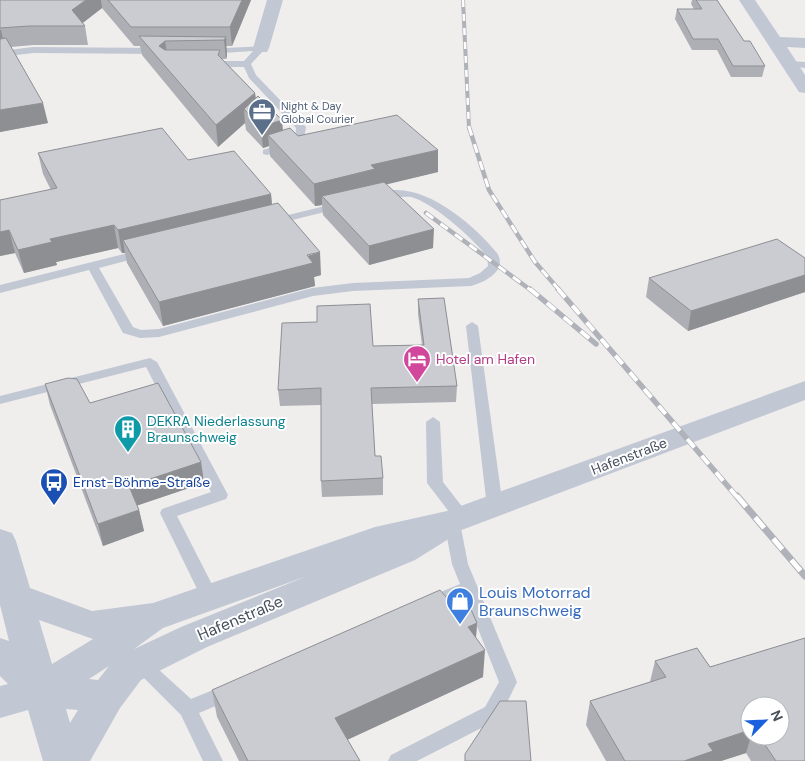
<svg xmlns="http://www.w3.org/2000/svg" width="805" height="761" font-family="'DM Sans',sans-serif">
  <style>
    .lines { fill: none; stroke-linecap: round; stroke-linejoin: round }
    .lane { fill: #c1c8d3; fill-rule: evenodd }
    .street { fill: #c1c8d3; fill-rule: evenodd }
    .rail-far3-casing { stroke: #afb2b8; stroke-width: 4 }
    .rail-far2-casing { stroke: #afb2b8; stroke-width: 4.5 }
    .rail-far1-casing { stroke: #afb2b8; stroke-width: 5.5 }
    .rail-casing { stroke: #afb2b8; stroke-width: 7 }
    .rail-far3 { stroke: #fff; stroke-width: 2.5; stroke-dasharray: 7; stroke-linecap: butt }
    .rail-far2 { stroke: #fff; stroke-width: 3; stroke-dasharray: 9; stroke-linecap: butt }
    .rail-far1 { stroke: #fff; stroke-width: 4; stroke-dasharray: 11; stroke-linecap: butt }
    .rail { stroke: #fff; stroke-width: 5; stroke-dasharray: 14; stroke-linecap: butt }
    .wall { fill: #aeafb5; fill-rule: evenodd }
    .shaded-wall { fill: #8d8f93 }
    .building { fill: #caccd2; stroke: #8d8f93 }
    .labels { text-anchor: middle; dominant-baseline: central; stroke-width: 4; stroke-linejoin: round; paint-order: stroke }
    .far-service-label { font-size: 11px; fill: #4e5e75; stroke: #fff; text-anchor: start }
    .hotel-label { font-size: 14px; fill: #b23c85; stroke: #fff; text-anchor: start }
    .culture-label { font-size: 14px; fill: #0d838f; stroke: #fff; text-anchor: start }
    .street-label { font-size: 14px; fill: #464f5b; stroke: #fff }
    .transit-label { font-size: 14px; fill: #164399; stroke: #fff; text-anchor: start }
    .near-shop-label { font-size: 16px; fill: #366cbe; stroke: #fff; text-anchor: start }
    .near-street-label { font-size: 16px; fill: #464f5b; stroke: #fff }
  </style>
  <rect width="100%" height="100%" fill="#f0eded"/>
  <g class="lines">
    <g class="lane">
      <path d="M 264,46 L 264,50 L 251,64 L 256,75 L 306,127 L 303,144 L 267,155 L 263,154 L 263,150 L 295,140 L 296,128 L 249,78 L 244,67 L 208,67 L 204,64 L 208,61 L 244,61 L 253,51 L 208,54 L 204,51 L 205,49 Z"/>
      <path d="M 33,47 L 159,48 L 163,51 L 159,54 L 33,53 L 0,57 L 0,51 Z"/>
      <path d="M 790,61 L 805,62 L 805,68 L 787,66 L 787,62 Z"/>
      <path d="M 394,190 C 431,188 475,226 497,253 C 508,270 486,282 471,286 L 353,291 L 313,296 L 159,337 L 140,338 L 123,333 L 89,270 L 0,293 L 0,285 L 144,249 L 150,253 L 148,255 L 99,268 L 133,327 L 141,330 L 159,329 L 312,288 L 353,283 L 469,278 L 480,273 L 488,266 L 487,256 C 472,238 434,203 411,197 C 400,195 381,203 374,196 L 375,194 Z"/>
      <path d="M 341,202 L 345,203 L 345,207 L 272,225 L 266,222 L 268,220 Z"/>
      <path d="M 472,322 L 478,326 L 503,507 L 501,511 L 489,511 L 487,507 L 466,326 Z"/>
      <path d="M 150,358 L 157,362 L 228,495 L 226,499 L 177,516 L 219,598 L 216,603 L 210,605 L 204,603 L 160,513 L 162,509 L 211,492 L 146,367 L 0,404 L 0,396 Z"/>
      <path d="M 433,417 L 440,422 L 443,482 L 471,518 L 469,522 L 460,523 L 468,564 L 517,682 L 499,719 L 417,761 L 388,761 L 391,755 L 485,707 L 499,682 L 465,596 L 430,611 L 424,609 L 421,604 L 424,599 L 460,584 L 452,564 L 444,522 L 446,518 L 453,517 L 427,483 L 426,422 Z"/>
      <path d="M 140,655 L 146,658 L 191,699 L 230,683 L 237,685 L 239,691 L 237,697 L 199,713 L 223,761 L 203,761 L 181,715 L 134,668 L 131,663 L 134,658 Z"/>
    </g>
    <g class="street">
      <path d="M 267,0 L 283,0 L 269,48 L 267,52 L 255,52 L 253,48 Z"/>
      <path d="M 739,0 L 755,0 L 780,37 L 805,38 L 805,48 L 787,47 L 805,75 L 805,93 L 799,92 Z"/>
      <path d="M 805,381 L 805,400 L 451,534 L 447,540 L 415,560 L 207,647 L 141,680 L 120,708 L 90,761 L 43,761 L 28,710 L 0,718 L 0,686 L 8,684 L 0,676 L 0,638 L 9,641 L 0,605 L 0,529 L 12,533 L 16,541 L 30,588 L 92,611 L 153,603 L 375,527 L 447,511 ZM 307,576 L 181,627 L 134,649 L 163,628 ZM 39,620 L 93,639 L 52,664 ZM 109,666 L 98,680 L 89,679 ZM 66,709 L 78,710 L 70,723 Z"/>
    </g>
    <g class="rail-far3-casing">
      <path id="rail-far3" d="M 463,0 L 469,128"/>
    </g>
    <g class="rail-far2-casing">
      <g id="rail-far2">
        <path d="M 469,127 L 489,190 L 535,262 L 560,291"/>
        <path d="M 426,213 L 532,291"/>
      </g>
    </g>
    <g class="rail-far1-casing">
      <g id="rail-far1">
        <path d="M 530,289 L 596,344"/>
        <path d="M 558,289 L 738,498"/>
      </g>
    </g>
    <g class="rail-casing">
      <path id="rail" d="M 737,496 L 805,576"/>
    </g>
    <use href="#rail-far3" class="rail-far3"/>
    <use href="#rail-far2" class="rail-far2"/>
    <use href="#rail-far1" class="rail-far1"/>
    <use href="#rail" class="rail"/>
  </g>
  <g class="wall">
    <path d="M 0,0 L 251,0 L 232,46 L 226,46 L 227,56 L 226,59 L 222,59 L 255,93 L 256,98 L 283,130 L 298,136 L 438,150 L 438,172 L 386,184 L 433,248 L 369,265 L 323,215 L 322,205 L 315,206 L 270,156 L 269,146 L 263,148 L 246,130 L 245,123 L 218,147 L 142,55 L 140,46 L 134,46 L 102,8 L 82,23 L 85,26 L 88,45 L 33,45 L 11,47 L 48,123 L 0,132 Z"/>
    <path d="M 692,0 L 717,0 L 744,41 L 765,66 L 762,77 L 731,77 L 717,50 L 692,50 L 675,19 L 677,9 L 694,9 L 691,4 Z"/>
    <path d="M 38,153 L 188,160 L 271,194 L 272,205 L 321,275 L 314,277 L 315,286 L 163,326 L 127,263 L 125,253 L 122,253 L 118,248 L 56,262 L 57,265 L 24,273 L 15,253 L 0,256 L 0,200 L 51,190 L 43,174 Z"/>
    <path d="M 805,258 L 805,292 L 688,331 L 646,297 L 649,278 Z"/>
    <path d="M 418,299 L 457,386 L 456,402 L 372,404 L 375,456 L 383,478 L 383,495 L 322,497 L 321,481 L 321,405 L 280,406 L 278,390 L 373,346 L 422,345 L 418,314 Z"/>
    <path d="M 45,384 L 90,403 L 201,462 L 204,483 L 137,505 L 139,510 L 144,531 L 103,546 L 50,405 Z"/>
    <path d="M 446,597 L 477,623 L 476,637 L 483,677 L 347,740 L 360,761 L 239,761 L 217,717 L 212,690 Z"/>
    <path d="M 805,638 L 805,761 L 751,761 L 746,753 L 721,761 L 606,761 L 586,725 L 590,701 L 650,682 L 655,661 L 697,648 L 710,667 ZM 750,706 L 780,706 L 780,736 L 750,736 Z"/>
  </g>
  <g class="shaded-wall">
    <path d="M 86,0 L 101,0 L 102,8 L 79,26 L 72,10 Z"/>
    <path d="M 242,0 L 251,0 L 232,46 L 230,27 Z"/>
    <path d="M 0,30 L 1,30 L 5,48 L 0,49 Z"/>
    <path d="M 226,37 L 227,56 L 226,59 L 224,40 Z"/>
    <path d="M 165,41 L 168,60 L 159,46 Z"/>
    <path d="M 255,93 L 257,113 L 244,109 L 245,123 L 218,147 L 216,125 Z"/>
    <path d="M 43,103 L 48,123 L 0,132 L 0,110 Z"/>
    <path d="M 282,120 L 284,142 L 268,135 L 269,146 L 263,148 L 261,127 Z"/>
    <path d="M 438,150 L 438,172 L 376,187 L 322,196 L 322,205 L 315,206 L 314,184 L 371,165 Z"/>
    <path d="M 271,194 L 273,217 L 123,240 L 125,253 L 122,253 L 118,230 Z"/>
    <path d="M 114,225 L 118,248 L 56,262 L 57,265 L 24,273 L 18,250 L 50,239 Z"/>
    <path d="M 434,229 L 433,248 L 369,265 L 369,246 Z"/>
    <path d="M 9,230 L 15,253 L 0,256 L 0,232 Z"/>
    <path d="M 320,252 L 321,275 L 314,277 L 315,286 L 163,326 L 159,302 Z"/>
    <path d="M 805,275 L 805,292 L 688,331 L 691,311 Z"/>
    <path d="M 201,462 L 204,483 L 133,507 L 129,486 Z"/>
    <path d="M 139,510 L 144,531 L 103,546 L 98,524 Z"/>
    <path d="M 477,623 L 475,650 L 468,627 Z"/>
    <path d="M 485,650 L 483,677 L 336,745 L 335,718 Z"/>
    <path d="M 750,730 L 750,736 L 751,736 L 746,753 L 721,761 L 684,761 L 708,744 Z"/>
  </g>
  <g class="building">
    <path d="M 0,0 L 86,0 L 72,10 L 85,26 L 29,26 L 0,28 Z"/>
    <path d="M 108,0 L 242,0 L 230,27 L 131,27 Z"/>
    <path d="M 696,0 L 717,0 L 744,41 L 750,41 L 765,66 L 733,66 L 718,39 L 693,39 L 677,9 L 702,9 Z"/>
    <path d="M 139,36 L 226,37 L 224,40 L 165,41 L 159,46 L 165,50 L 220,50 L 218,55 L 255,93 L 216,125 Z"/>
    <path d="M 6,38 L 43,103 L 0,110 L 0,39 Z"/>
    <path d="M 258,96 L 282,120 L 261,127 L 244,109 Z"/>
    <path d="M 397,115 L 438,150 L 371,165 L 375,169 L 314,184 L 268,135 L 290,128 L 298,136 Z"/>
    <path d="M 162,128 L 188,160 L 234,151 L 271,194 L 118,230 L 114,225 L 50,239 L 52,242 L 18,250 L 9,230 L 0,232 L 0,200 L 57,188 L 38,153 Z"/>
    <path d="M 384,182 L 434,229 L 369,246 L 322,196 Z"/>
    <path d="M 278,203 L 320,252 L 307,255 L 313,263 L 159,302 L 123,240 Z"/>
    <path d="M 777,239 L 805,258 L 805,275 L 691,311 L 649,278 Z"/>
    <path d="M 444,298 L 457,386 L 371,388 L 375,456 L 381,456 L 383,478 L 321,481 L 321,388 L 278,390 L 282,323 L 317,322 L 317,306 L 370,304 L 373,346 L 424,345 L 418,299 Z"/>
    <path d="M 68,378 L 77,379 L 90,403 L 158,383 L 201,462 L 129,486 L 139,510 L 98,524 L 45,384 Z"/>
    <path d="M 440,590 L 446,597 L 464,594 L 477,623 L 468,627 L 485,650 L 335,718 L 360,761 L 248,761 L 212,690 Z"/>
    <path d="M 805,638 L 805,761 L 776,761 L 759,736 L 780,736 L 780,706 L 750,706 L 750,730 L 708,744 L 713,751 L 684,761 L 625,761 L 590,701 L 666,677 L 655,661 L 697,648 L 710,667 Z"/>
    <path d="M 500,701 L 526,701 L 531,761 L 465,761 L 465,754 Z"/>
  </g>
  <defs>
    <g id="office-pin" transform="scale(1.4375)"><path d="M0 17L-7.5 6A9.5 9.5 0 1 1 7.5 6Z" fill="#5c6f8a" stroke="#fff"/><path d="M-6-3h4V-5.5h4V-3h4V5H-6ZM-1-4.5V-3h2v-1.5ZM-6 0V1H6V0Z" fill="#fff"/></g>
    <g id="hotel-pin" transform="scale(1.4375)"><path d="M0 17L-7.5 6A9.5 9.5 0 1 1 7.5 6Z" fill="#d1479c" stroke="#fff"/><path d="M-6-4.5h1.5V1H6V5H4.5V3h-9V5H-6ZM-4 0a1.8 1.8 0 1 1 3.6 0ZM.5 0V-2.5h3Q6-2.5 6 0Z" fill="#fff"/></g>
    <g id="building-pin" transform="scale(1.4375)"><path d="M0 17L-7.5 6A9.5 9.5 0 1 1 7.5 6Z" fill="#0f9aa8" stroke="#fff"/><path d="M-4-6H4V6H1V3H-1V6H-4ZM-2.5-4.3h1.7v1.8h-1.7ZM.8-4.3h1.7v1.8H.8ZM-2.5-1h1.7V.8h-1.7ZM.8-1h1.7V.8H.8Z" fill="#fff"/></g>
    <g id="bus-pin" transform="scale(1.4375)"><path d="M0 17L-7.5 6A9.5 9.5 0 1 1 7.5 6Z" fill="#1a4fb4" stroke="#fff"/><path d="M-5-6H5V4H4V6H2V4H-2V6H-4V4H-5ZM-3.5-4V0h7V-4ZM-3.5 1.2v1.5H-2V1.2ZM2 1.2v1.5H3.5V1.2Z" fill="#fff"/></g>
    <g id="shop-pin" transform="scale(1.4375)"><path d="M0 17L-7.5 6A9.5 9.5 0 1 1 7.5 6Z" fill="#3f7fe0" stroke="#fff"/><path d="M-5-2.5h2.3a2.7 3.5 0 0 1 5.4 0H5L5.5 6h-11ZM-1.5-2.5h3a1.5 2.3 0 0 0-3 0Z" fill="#fff"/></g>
  </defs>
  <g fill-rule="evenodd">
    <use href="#office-pin" x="262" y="112"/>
    <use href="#hotel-pin" x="417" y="359"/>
    <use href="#building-pin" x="128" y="429"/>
    <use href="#bus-pin" x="54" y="482"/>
    <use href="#shop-pin" x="460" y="601"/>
  </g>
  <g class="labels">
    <g class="far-service-label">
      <text x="281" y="106">Night &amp; Day<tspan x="281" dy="13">Global Courier</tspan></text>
    </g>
    <g class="hotel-label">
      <text x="436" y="359">Hotel am Hafen</text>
    </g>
    <g class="culture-label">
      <text x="147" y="421">DEKRA Niederlassung<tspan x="147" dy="16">Braunschweig</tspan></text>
    </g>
    <g class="street-label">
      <text transform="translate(629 456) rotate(-21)">Hafenstraße</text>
    </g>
    <g class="transit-label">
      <text x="73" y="482">Ernst-Böhme-Straße</text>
    </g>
    <g class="near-shop-label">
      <text x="479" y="592">Louis Motorrad<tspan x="479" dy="18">Braunschweig</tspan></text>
    </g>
    <g class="near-street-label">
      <text transform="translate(240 618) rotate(-23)">Hafenstraße</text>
    </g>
  </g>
  <g transform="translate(765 721) rotate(66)"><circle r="24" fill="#ffffff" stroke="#b5b9bd"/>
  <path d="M0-4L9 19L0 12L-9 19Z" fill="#1a5fde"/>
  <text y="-8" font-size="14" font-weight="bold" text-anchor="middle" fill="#464f5b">N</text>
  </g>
</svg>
